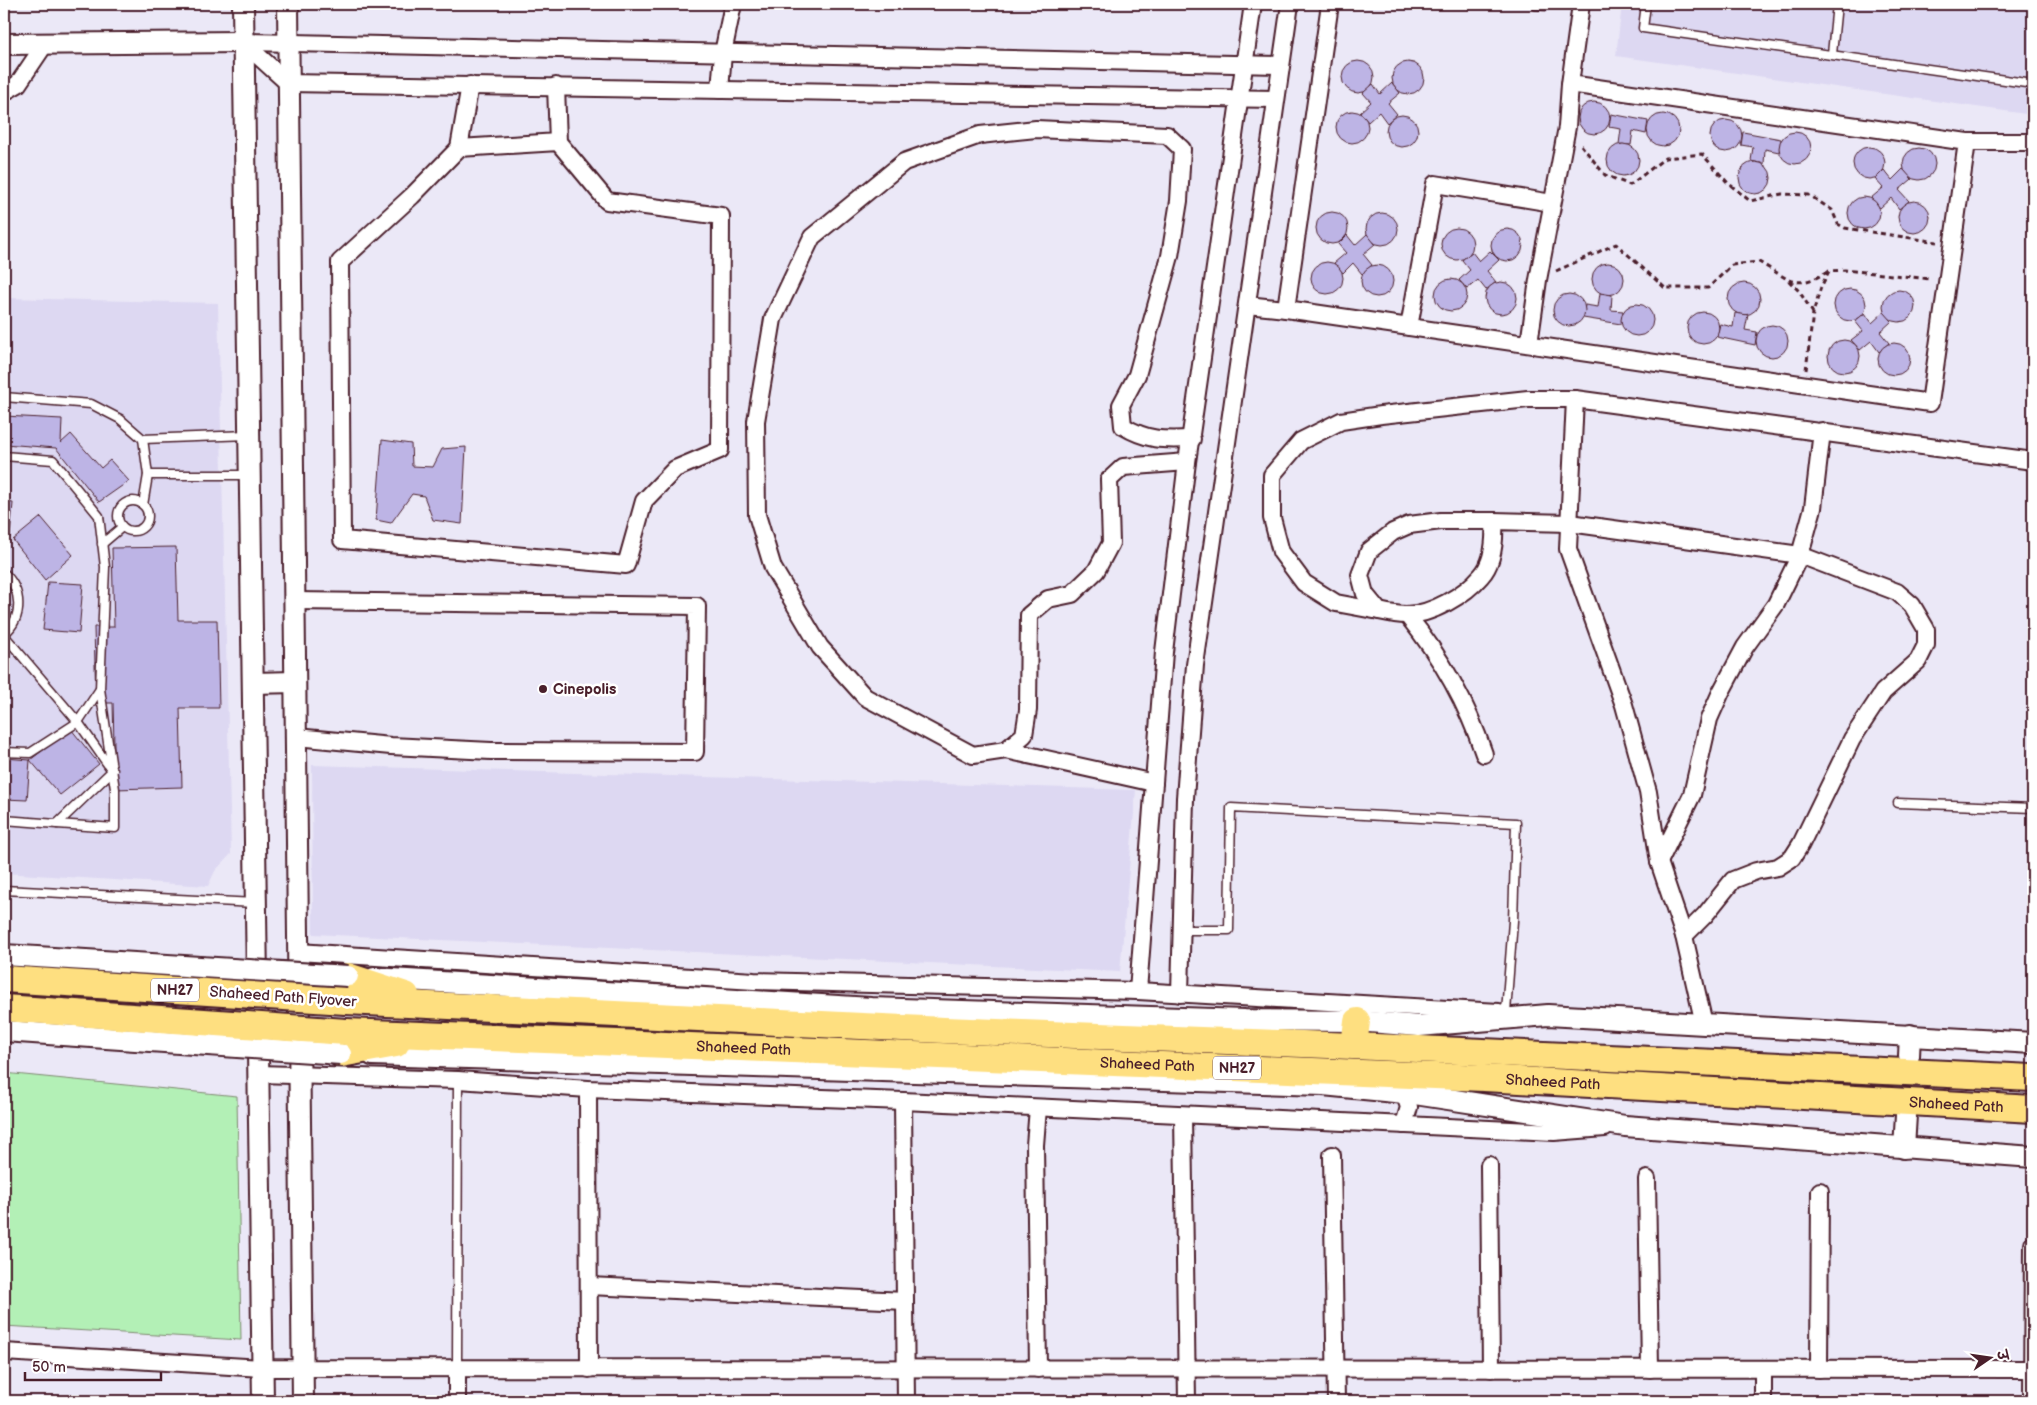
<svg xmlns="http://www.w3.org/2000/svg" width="2037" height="1405" font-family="'Balsamiq Sans','Playpen Sans Deva',sans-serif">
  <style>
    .built { fill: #ddd8f2 }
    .green { fill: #b3f0b6; stroke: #7e8870 }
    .building { fill: #bdb4e5; stroke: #4a1f2b }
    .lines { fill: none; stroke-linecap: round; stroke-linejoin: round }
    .service-casing { stroke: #4a1f2b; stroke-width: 11 }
    .minor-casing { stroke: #4a1f2b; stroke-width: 20 }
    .tertiary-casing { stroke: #4a1f2b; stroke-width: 24 }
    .trunk-casing { stroke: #4a1f2b; stroke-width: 30 }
    .path { stroke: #4a1f2b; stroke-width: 3; stroke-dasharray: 5 4; stroke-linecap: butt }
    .service { stroke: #fff; stroke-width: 8 }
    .minor { stroke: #fff; stroke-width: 16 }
    .tertiary { stroke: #fff; stroke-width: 20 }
    .trunk { stroke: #fedf80; stroke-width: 26 }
    .tertiary-bridge-casing { stroke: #4a1f2b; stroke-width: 24; stroke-linecap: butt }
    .trunk-bridge-casing { stroke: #4a1f2b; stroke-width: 30; stroke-linecap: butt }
    .tertiary-bridge { stroke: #fff; stroke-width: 20 }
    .trunk-bridge { stroke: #fedf80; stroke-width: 26 }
    .poi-dot { fill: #4a1f2b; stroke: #fff; stroke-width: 2 }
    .labels { text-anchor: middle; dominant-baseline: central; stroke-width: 5; stroke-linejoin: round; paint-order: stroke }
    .shield { fill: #fff; stroke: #80626b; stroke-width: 1 }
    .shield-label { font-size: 14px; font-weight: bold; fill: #4a1f2b }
    .poi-label { font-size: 15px; font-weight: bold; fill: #4a1f2b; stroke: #fff; text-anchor: start }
    .street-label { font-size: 15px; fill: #4a1f2b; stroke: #fff }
  </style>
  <rect width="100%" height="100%" fill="#ebe8f7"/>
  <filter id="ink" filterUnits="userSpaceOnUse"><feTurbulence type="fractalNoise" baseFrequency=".02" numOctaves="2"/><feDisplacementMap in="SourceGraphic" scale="10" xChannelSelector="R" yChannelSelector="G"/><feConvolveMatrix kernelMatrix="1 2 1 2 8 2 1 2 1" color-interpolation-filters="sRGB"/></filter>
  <g filter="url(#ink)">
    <g class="built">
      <path d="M 1622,4 L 2033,4 L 2033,115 L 1616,56 Z"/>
      <path d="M 4,298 L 218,303 L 231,854 L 215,871 L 208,886 L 4,873 Z"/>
      <path d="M 312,765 L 1136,790 L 1120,972 L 313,934 Z"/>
    </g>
    <path class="green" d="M 4,1073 L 237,1096 L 241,1340 L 4,1326 Z"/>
    <g class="building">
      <path d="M 1482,4 L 1501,4 L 1497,7 L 1484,6 Z"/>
      <path d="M 1529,4 L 1555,4 L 1547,11 L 1534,10 Z"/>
      <circle cx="1358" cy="77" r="16"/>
      <circle cx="1408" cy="78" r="16"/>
      <path d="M 1392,83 L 1400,93 L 1388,103 L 1397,114 L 1387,123 L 1379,112 L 1368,122 L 1360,112 L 1371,102 L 1363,93 L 1373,84 L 1380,94 Z"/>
      <circle cx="1594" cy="118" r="16"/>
      <circle cx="1352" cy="127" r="16"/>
      <path d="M 1611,114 L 1648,121 L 1646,134 L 1633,131 L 1631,145 L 1619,144 L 1621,129 L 1609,127 Z"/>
      <circle cx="1663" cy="130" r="16"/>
      <circle cx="1402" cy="131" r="16"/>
      <circle cx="1726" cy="136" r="16"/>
      <path d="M 1743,132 L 1781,139 L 1779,152 L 1765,149 L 1764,164 L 1751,161 L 1753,147 L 1741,145 Z"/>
      <circle cx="1795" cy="148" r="16"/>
      <circle cx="1623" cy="160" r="16"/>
      <circle cx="1869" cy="163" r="16"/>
      <circle cx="1919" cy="164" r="16"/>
      <circle cx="1755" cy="178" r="16"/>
      <path d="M 1903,169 L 1912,179 L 1899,190 L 1909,201 L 1899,209 L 1891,198 L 1880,208 L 1871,198 L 1883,188 L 1875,179 L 1884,170 L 1892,180 Z"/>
      <circle cx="1864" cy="213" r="16"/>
      <circle cx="1914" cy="217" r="16"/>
      <circle cx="1332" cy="228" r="16"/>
      <circle cx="1382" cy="229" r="16"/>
      <circle cx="1457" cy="244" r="16"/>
      <circle cx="1507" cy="245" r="16"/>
      <path d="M 1367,234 L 1375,244 L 1363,254 L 1372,265 L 1362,274 L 1353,263 L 1343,273 L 1334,263 L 1346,253 L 1338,244 L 1347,235 L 1355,245 Z"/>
      <path d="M 1490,251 L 1499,260 L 1487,271 L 1496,282 L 1486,290 L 1478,280 L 1467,289 L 1459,280 L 1470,270 L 1462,260 L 1472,252 L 1479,261 Z"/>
      <circle cx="1327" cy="278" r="16"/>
      <circle cx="1608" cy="279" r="16"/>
      <circle cx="1377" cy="281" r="16"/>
      <circle cx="1451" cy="295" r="16"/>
      <circle cx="1501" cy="298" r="16"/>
      <circle cx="1744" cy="299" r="16"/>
      <circle cx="1850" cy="305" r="16"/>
      <circle cx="1899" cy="306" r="16"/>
      <path d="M 1600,293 L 1612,295 L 1611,310 L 1623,311 L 1621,324 L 1583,318 L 1585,305 L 1598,307 Z"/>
      <circle cx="1569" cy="310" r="16"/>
      <circle cx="1637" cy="320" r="16"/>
      <path d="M 1884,312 L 1892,321 L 1880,332 L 1889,343 L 1879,352 L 1871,341 L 1860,350 L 1851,340 L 1863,331 L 1855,321 L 1865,313 L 1872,323 Z"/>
      <circle cx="1703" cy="328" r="16"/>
      <path d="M 1735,313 L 1748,315 L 1745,330 L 1757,332 L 1755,345 L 1717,337 L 1720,324 L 1733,327 Z"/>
      <circle cx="1772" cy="341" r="16"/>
      <circle cx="1844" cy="356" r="16"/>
      <circle cx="1894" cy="359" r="16"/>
      <path d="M 4,416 L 62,419 L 61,443 L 71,434 L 101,468 L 110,460 L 129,481 L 99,502 L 56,448 L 4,444 Z"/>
      <path d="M 382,440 L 411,444 L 412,466 L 433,467 L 442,449 L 466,447 L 462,524 L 433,520 L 424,496 L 412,494 L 391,523 L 376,520 Z"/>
      <path d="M 4,502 L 13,503 L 10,537 L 4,537 Z"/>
      <path d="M 41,517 L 73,555 L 45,580 L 13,540 Z"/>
      <path d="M 176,547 L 178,620 L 217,620 L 219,708 L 180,708 L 182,787 L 115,789 L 113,703 L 96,703 L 94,627 L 114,627 L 112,548 Z"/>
      <path d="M 48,582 L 83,584 L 79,633 L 43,630 Z"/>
      <path d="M 71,729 L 99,764 L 60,795 L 30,760 Z"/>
      <path d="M 4,758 L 30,760 L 27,800 L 4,799 Z"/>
    </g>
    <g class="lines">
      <g class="service-casing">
        <g id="service">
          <path d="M 1646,4 L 1643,28 L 2033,84"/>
          <path d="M 1832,54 L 1837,4"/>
          <path d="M 4,397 L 91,404 L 120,419 L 143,439 L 148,475 L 143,505"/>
          <path d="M 143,439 L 248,435"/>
          <path d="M 4,456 L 53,460 L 99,516 L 105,567 L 100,689 L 78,722 L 30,753 L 4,752"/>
          <path d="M 148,475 L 249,475"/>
          <circle cx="133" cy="516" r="15"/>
          <path d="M 102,544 L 122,527"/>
          <path d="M 4,573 C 22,590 24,617 4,634"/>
          <path d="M 4,635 L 78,722 L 111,769"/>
          <path d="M 1898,803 L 2033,808"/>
          <path d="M 4,820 L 57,824 L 113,770"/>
          <path d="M 57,824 L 115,828 L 115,789 L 100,689"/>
          <path d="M 4,890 L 255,903"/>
          <path d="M 1181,930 L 1229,930 L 1231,808 L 1516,823 L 1513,921 L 1506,1012"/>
          <path d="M 457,1368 L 458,1080"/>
        </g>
      </g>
      <g class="minor-casing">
        <g id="minor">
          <path d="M 1330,4 L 1286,309 L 1930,403 L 1967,142 L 1570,84 L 1581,4"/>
          <path d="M 243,42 L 288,83 L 1276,99"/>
          <path d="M 243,42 L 1281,65"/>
          <path d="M 556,86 L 558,142 L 607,201 L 721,216 L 720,450 L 675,469 L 644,501 L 626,565 L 342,540 L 340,262 L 412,196 L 459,148 L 558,142"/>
          <path d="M 720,90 L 723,53 L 733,4"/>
          <path d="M 4,92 L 18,84 L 45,44"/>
          <path d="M 1967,142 L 2033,142"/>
          <path d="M 459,148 L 470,85"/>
          <path d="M 1247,305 L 1286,309"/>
          <path d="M 1409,327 L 1435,184 L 1552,203"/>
          <path d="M 1529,344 L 1538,280 L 1567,127 L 1570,84"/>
          <path d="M 1575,399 L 1568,549 L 1624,705 L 1648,792 L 1659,862 L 1684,936 L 1704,1024"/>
          <path d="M 1187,462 L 1123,467 L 1109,480 L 1111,543 L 1096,571 L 1072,594 L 1048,599 L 1029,615 L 1028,710 L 1024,735 L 1006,750 L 973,755 L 865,697 L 820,647 L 773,568 L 757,515 L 756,421 L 773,319 L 812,237 L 904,162 L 980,135 L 1036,129 L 1167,135 L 1182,149 L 1179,201 L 1170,256 L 1137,375 L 1121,405 L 1123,426 C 1148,441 1163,440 1192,439"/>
          <path d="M 1494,521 C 1495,539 1494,562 1481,576 C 1465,595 1431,615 1406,615 C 1398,615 1388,613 1379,611 L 1365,594 L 1360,575 L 1369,551 L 1393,532 L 1409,525 L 1441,521 L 1494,521 L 1570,523 L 1800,555 L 1897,592 L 1912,605 L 1926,629 L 1926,645 L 1918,661 L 1883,692 L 1852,739 L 1801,844 L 1792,858 L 1778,867 L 1756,871 L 1733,880 L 1705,915 L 1684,936"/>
          <path d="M 294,601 L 697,606 L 695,752 L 491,751 L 391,746 L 296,737"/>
          <path d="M 1379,611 L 1336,603 L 1304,583 L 1281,552 L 1272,518 L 1272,475 L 1301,441 L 1341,421 L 1381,415 L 1528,399 L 1575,399 L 2033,461"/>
          <path d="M 1407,615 C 1441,657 1467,703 1484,754"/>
          <path d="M 1006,750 L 1154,783"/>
          <path d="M 1659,862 L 1692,795 L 1709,719 L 1721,692 L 1745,647 L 1776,604 L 1800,555 L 1813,508 L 1822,431"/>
          <path d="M 298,952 L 754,981 L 1138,991 L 1499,1012"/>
          <path d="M 1138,991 L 1164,652 L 1187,462 L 1253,4"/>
          <path d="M 1180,994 L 1185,798 L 1195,665 L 1290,4"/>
          <path d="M 259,1074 L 458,1080 L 588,1089 L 903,1101 L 1554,1132 L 1605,1128"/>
          <path d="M 588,1089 L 589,1369"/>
          <path d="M 903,1101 L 906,1401"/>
          <path d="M 1038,1108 L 1035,1145 L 1038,1369"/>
          <path d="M 1183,1115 L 1187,1401"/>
          <path d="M 1404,1125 L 1409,1107 L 1404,1093"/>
          <path d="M 1332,1155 L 1336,1401"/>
          <path d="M 1489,1165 L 1491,1369"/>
          <path d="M 1647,1179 L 1650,1369"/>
          <path d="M 589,1286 L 905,1301"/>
          <path d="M 4,1352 L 262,1368 L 2033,1369"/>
          <path d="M 457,1369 L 457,1401"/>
          <path d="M 1763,1369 L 1763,1401"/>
          <path d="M 1819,1369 L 1820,1191"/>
          <path d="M 2032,1401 L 2033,1244"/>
        </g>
      </g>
      <g class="tertiary-casing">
        <g id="tertiary">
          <path d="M 243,4 L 263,1401"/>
          <path d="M 288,4 L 303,1401"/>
          <path d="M 4,44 L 243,42"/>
          <path d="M 253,683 L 295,682"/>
          <path d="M 374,978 L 871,1008 L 1245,1020 L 1357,1021 L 1419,1026 L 1548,1015 L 2033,1043"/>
          <path d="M 372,1055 L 1323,1085 L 1415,1094 L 1625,1126 L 2033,1157"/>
          <path d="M 1909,1056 L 1910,1035"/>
          <path d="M 1904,1148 L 1906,1115"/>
        </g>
      </g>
      <g class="trunk-casing">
        <g id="trunk">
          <path d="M 348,976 L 406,995"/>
          <path d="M 346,1001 L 944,1030 L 1354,1046 L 2033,1078"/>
          <path id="s1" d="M 346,1032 L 1484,1078 L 2033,1109"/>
          <path d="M 1354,1046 L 1357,1021"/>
          <path d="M 341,1054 L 396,1044"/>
        </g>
      </g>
      <g class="path">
        <path d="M 1581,145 L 1605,175 L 1630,185 L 1665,158 L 1702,154 L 1728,183 L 1750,201 L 1782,194 L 1809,195 L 1832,210 L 1838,224 L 1845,228 L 1937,242"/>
        <path d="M 1556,271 L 1616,244 L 1665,288 L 1708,288 L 1732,265 L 1759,262 L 1787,279 L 1799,291 L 1813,313 L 1821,287 L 1829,271 L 1845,270 L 1931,279"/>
        <path d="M 1789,280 C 1803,285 1815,279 1827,272"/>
        <path d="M 1806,370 L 1813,313"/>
      </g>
      <use href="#service" class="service"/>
      <use href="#minor" class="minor"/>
      <use href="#tertiary" class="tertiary"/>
      <use href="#trunk" class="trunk"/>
      <g class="tertiary-bridge-casing">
        <g id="tertiary-bridge">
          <path d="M 4,955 L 348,976"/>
          <path d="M 4,1031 L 341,1054"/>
        </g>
      </g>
      <g class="trunk-bridge-casing">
        <g id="trunk-bridge">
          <path d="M 4,979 L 346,1001"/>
          <path d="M 4,1008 L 346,1032"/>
        </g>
      </g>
      <use href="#tertiary-bridge" class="tertiary-bridge"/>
      <use href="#trunk-bridge" class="trunk-bridge"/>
    </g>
  </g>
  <circle class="poi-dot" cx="543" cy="689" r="5"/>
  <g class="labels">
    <g class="shield">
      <rect x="151" y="978.5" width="48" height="23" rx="4"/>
      <rect x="1213" y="1056.5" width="48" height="23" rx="4"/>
    </g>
    <g class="shield-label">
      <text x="175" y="990">NH27</text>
      <text x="1237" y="1068">NH27</text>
    </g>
    <g class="poi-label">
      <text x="553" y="689">Cinepolis</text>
    </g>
    <g class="street-label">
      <text transform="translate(283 997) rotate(4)">Shaheed Path Flyover</text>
      <text stroke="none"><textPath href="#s1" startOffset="398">Shaheed Path</textPath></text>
      <text stroke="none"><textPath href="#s1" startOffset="802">Shaheed Path</textPath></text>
      <text stroke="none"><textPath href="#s1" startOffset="1208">Shaheed Path</textPath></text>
      <text stroke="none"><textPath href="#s1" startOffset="1612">Shaheed Path</textPath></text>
    </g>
  </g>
  <rect width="2037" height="1405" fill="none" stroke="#fff" stroke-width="20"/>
  <rect x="10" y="10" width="2017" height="1385" fill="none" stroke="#4a1f2b" stroke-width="2" filter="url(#ink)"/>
  <g transform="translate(1990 1358) rotate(77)" stroke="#ffffff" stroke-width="4" paint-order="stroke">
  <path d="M0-4L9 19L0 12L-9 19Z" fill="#4a1f2b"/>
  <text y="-8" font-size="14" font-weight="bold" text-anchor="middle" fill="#4a1f2b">उ</text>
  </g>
  <path d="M25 1372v8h136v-8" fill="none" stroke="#4a1f2b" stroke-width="2.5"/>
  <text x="32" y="1372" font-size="15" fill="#4a1f2b" stroke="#ffffff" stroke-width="4" paint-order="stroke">50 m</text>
</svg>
